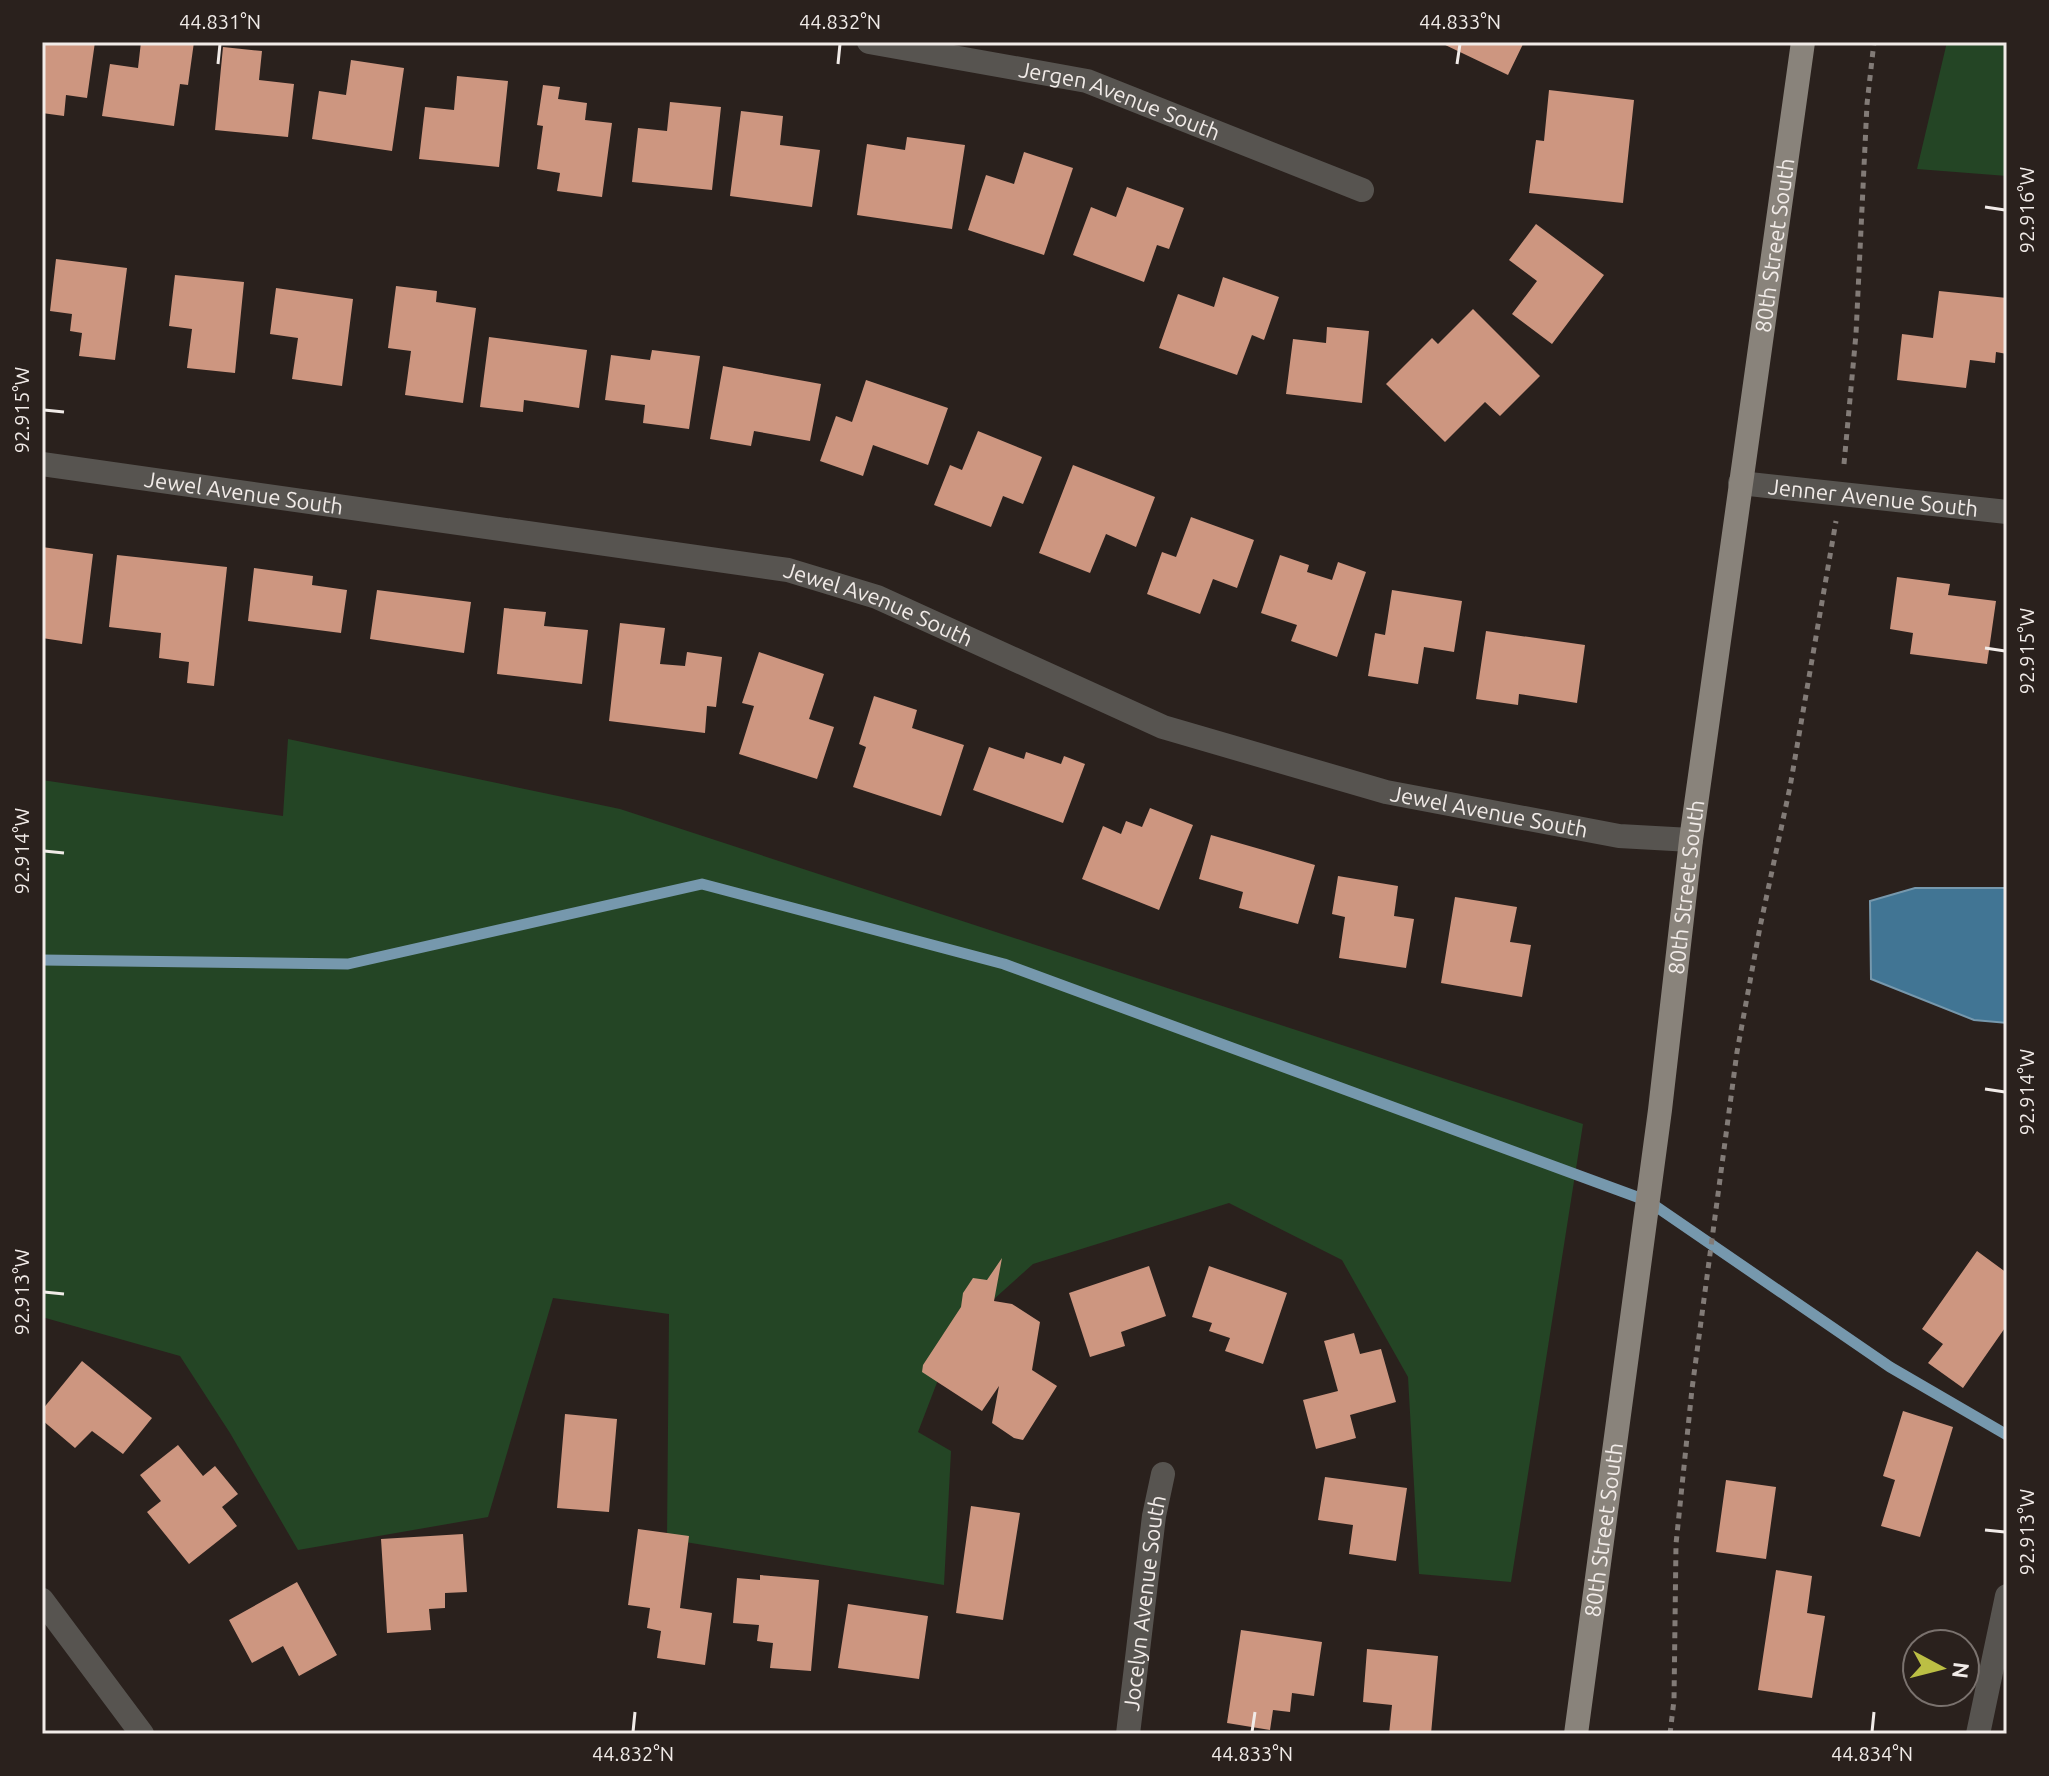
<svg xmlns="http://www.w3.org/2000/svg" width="2049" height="1776" viewBox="0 0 2049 1776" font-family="Ubuntu,sans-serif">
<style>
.green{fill:#244525}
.water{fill:#417594;stroke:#7698ad;stroke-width:2}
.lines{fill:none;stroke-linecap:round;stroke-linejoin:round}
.stream{stroke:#7698ad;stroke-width:11}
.building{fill:#cd9680}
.path{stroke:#827b77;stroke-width:5;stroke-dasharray:6 6;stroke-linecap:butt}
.minor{stroke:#575450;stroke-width:24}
.major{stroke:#89837b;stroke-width:24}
.ticks{fill:none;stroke:#f1ebe8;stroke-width:3}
.labels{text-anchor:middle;stroke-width:8;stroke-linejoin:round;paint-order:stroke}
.street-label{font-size:22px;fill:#f1ebe8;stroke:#2a211d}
.neatline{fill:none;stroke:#f1ebe8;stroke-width:3}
.ticks-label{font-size:20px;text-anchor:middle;fill:#f1ebe8}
</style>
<rect width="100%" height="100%" fill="#2a211d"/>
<path class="green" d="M1947 42H2007V176L1917 169Z
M288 739 620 809 1583 1124 1511 1582 1419 1574 1408 1377 1342 1260 1229 1203 1033 1264 956 1333 918 1432 951 1451 944 1585 667 1539 669 1314 553 1298 488 1517 298 1550 230 1433 180 1356 42 1317V780L283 816Z"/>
<path class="water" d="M1915 888H2007V1023L1974 1020 1871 979 1870 901Z"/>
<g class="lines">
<path class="stream" d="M42 960 348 964 702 884 1004 964 1648 1201 1890 1367 2007 1435"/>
</g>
<path class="building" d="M42 42H95L87 98 66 95 64 116 42 113Z
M141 42H194L188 85 180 84 174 126 102 116 110 64 138 68Z
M1439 42H1524L1508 75Z
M223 47 262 51 259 80 294 84 288 137 215 130Z
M351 60 404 68 392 151 312 139 319 91 346 95Z
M457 76 508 81 499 167 419 159 425 107 454 110Z
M543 85 560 87 558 99 587 103 585 120 612 123 602 197 557 191 560 173 537 169 543 126 537 125Z
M1549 90 1634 100 1623 203 1529 193 1536 140 1544 141Z
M670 102 721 107 712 190 632 182 638 128 667 131Z
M741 111 783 116 780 145 820 150 812 207 730 196Z
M907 137 965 145 952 229 857 215 867 144 905 150Z
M1024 152 1073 168 1044 255 968 230 986 175 1014 184Z
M1127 187 1184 208 1169 249 1157 245 1144 282 1073 255 1091 207 1116 217Z
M1536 224 1604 275 1552 344 1512 314 1537 281 1509 260Z
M56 259 127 268 115 360 79 356 82 333 70 331 72 314 50 311Z
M175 275 244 282 235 373 187 368 192 329 169 326Z
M1223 277 1279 297 1264 340 1252 335 1237 375 1159 348 1178 294 1214 307Z
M396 286 437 291 436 302 476 308 463 403 405 395 411 351 388 348Z
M276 288 353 299 342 386 292 379 298 338 270 334Z
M1939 291 2007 298V354L1996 352 1995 363 1970 360 1966 388 1897 380 1902 334 1933 338Z
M1473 309 1540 376 1500 416 1485 402 1445 442 1386 384 1432 338 1438 344Z
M1327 327 1369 331 1362 403 1286 394 1293 339 1326 343Z
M489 337 587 350 579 408 524 400 523 412 480 407Z
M652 350 700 356 689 429 643 423 645 405 605 400 611 355 650 360Z
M723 366 821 384 810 441 754 431 751 446 710 439Z
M866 380 948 408 928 465 873 445 863 476 820 461 836 416 852 422Z
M978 431 1042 457 1023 504 1003 496 991 527 934 505 950 465 962 470Z
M1073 465 1155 497 1136 547 1106 534 1090 573 1039 553Z
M1191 517 1254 540 1237 588 1213 579 1200 614 1147 594 1162 552 1176 557Z
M42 547 93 554 82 644 42 638Z
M117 555 227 567 214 686 187 683 189 662 159 658 161 633 109 627Z
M1280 555 1309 565 1307 572 1332 580 1338 562 1366 572 1337 657 1291 641 1297 625 1261 613Z
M254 568 313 576 312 585 347 590 341 633 248 621Z
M1897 577 1950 584 1948 595 1996 601 1987 664 1910 654 1913 633 1890 629Z
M377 590 471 602 464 653 370 639Z
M1392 590 1462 601 1454 652 1424 647 1418 684 1368 676 1375 633 1385 635Z
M504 608 546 612 544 626 588 630 582 684 497 674Z
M620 623 665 628 660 664 685 666 687 652 722 657 716 707 707 706 705 733 609 721Z
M1486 631 1585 645 1577 703 1519 694 1518 705 1476 699Z
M759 652 824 674 809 719 834 727 817 779 739 754 754 706 742 703Z
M874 696 917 710 912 728 964 745 941 816 853 787 866 747 859 744Z
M989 747 1024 759 1026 752 1061 764 1064 756 1085 764 1063 823 973 790Z
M1150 808 1193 825 1159 910 1082 879 1103 826 1121 834 1126 821 1142 827Z
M1211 835 1315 865 1298 924 1239 908 1243 892 1199 879Z
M1338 876 1398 886 1394 916 1414 919 1406 968 1339 958 1345 917 1332 914Z
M1455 897 1517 907 1510 942 1531 945 1522 997 1441 983Z
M1977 1251 2007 1273V1325L1963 1388 1928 1363 1943 1344 1922 1329Z
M1002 1258 994 1301 1012 1304 1040 1322 1032 1370 1057 1386 1023 1440 1014 1438 992 1423 999 1386 982 1411 922 1372 923 1365 961 1307 963 1293 973 1278 987 1280Z
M1149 1266 1166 1316 1121 1332 1125 1346 1090 1357 1069 1293Z
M1209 1266 1287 1293 1263 1364 1225 1351 1230 1338 1209 1331 1212 1323 1192 1317Z
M1354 1333 1360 1354 1381 1349 1396 1402 1350 1415 1356 1438 1316 1449 1303 1400 1338 1391 1324 1341Z
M82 1361 152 1418 123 1454 92 1431 75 1448 42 1420V1410Z
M1903 1411 1953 1427 1920 1537 1881 1526 1895 1480 1883 1476Z
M565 1414 617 1419 609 1512 557 1508Z
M178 1445 203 1476 215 1466 238 1494 222 1507 237 1526 189 1564 147 1512 161 1501 140 1475Z
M1325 1477 1407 1488 1396 1561 1349 1554 1353 1525 1318 1520Z
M1726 1480 1776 1487 1766 1559 1716 1552Z
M971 1506 1020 1513 1003 1620 956 1613Z
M638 1529 689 1536 680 1608 712 1613 705 1665 657 1658 661 1631 647 1628 650 1608 628 1605Z
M463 1534 467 1592 445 1593V1608L429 1609 431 1630 387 1633 381 1539Z
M1776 1570 1812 1576 1807 1613 1825 1616 1812 1698 1758 1690Z
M760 1575 819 1580 811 1671 770 1668 773 1643 757 1641 759 1625 733 1623 737 1578 760 1580Z
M297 1582 337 1655 299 1676 283 1646 252 1663 229 1620Z
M848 1604 928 1616 919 1679 838 1668Z
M1241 1630 1322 1642 1314 1696 1292 1693 1290 1712 1273 1710 1270 1730 1227 1723Z
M1367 1649 1438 1656 1431 1734H1389L1392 1705 1363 1702Z"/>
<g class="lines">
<path class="path" d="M1844 464 1856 334 1867 104 1874 42
M1670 1734 1674 1700 1676 1544 1692 1389 1737 1052 1760 927 1790 787 1836 521"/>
<g class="minor">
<path id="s1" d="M869 42 1087 81 1362 190"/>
<path id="s2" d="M42 464 788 570 877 597 1163 727 1386 792 1619 836 1691 840"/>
<path id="s3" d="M1740 483 2007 512"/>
<path d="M42 1600 142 1734"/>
<path id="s4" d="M1128 1734 1154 1516 1163 1474"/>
<path d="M1978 1734 2007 1596"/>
</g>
<path class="major" id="s5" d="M1576 1734 1660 1110 1691 840 1803 42"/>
</g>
<path class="ticks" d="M218 64 220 44M838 64 840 44M1457 64 1460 44M1985 207 2005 210M44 410 64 412M1985 648 2005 651M44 851 64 853M1985 1089 2005 1092M44 1292 64 1294M1985 1530 2005 1532M633 1732 635 1712M1252 1732 1255 1712M1872 1732 1874 1712"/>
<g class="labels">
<g class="street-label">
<text dy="8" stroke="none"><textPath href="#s1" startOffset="258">Jergen Avenue South</textPath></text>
<text dy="8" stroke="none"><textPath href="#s5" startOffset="1502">80th Street South</textPath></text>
<text dy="8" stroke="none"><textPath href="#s2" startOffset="204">Jewel Avenue South</textPath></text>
<text dy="8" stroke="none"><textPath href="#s3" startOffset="134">Jenner Avenue South</textPath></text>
<text dy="8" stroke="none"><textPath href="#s2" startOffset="850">Jewel Avenue South</textPath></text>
<text dy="8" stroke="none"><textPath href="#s2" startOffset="1498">Jewel Avenue South</textPath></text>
<text dy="8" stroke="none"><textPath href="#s5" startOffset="854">80th Street South</textPath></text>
<text dy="8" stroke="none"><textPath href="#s5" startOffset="206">80th Street South</textPath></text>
<text dy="8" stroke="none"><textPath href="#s4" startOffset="132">Jocelyn Avenue South</textPath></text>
</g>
</g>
<rect width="2049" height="1776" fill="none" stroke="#2a211d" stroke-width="88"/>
<g transform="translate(1941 1668) rotate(97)"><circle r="38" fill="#2a211d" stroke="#7a726e" stroke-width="2"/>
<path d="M0-6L14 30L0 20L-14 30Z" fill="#bcbf44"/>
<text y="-12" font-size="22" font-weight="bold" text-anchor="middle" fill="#f1ebe8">N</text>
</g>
<rect x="44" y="44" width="1961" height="1688" class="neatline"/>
<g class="ticks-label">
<text x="220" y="29">44.831°N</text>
<text x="840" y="29">44.832°N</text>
<text x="1460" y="29">44.833°N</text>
<text transform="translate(2027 210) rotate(-90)" y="7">92.916°W</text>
<text transform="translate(22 410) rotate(-90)" y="7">92.915°W</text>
<text transform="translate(2027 651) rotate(-90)" y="7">92.915°W</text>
<text transform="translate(22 851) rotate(-90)" y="7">92.914°W</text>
<text transform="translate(2027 1092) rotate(-90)" y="7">92.914°W</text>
<text transform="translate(22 1292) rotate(-90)" y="7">92.913°W</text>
<text transform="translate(2027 1532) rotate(-90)" y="7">92.913°W</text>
<text x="633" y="1761">44.832°N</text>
<text x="1252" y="1761">44.833°N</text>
<text x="1872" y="1761">44.834°N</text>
</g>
</svg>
